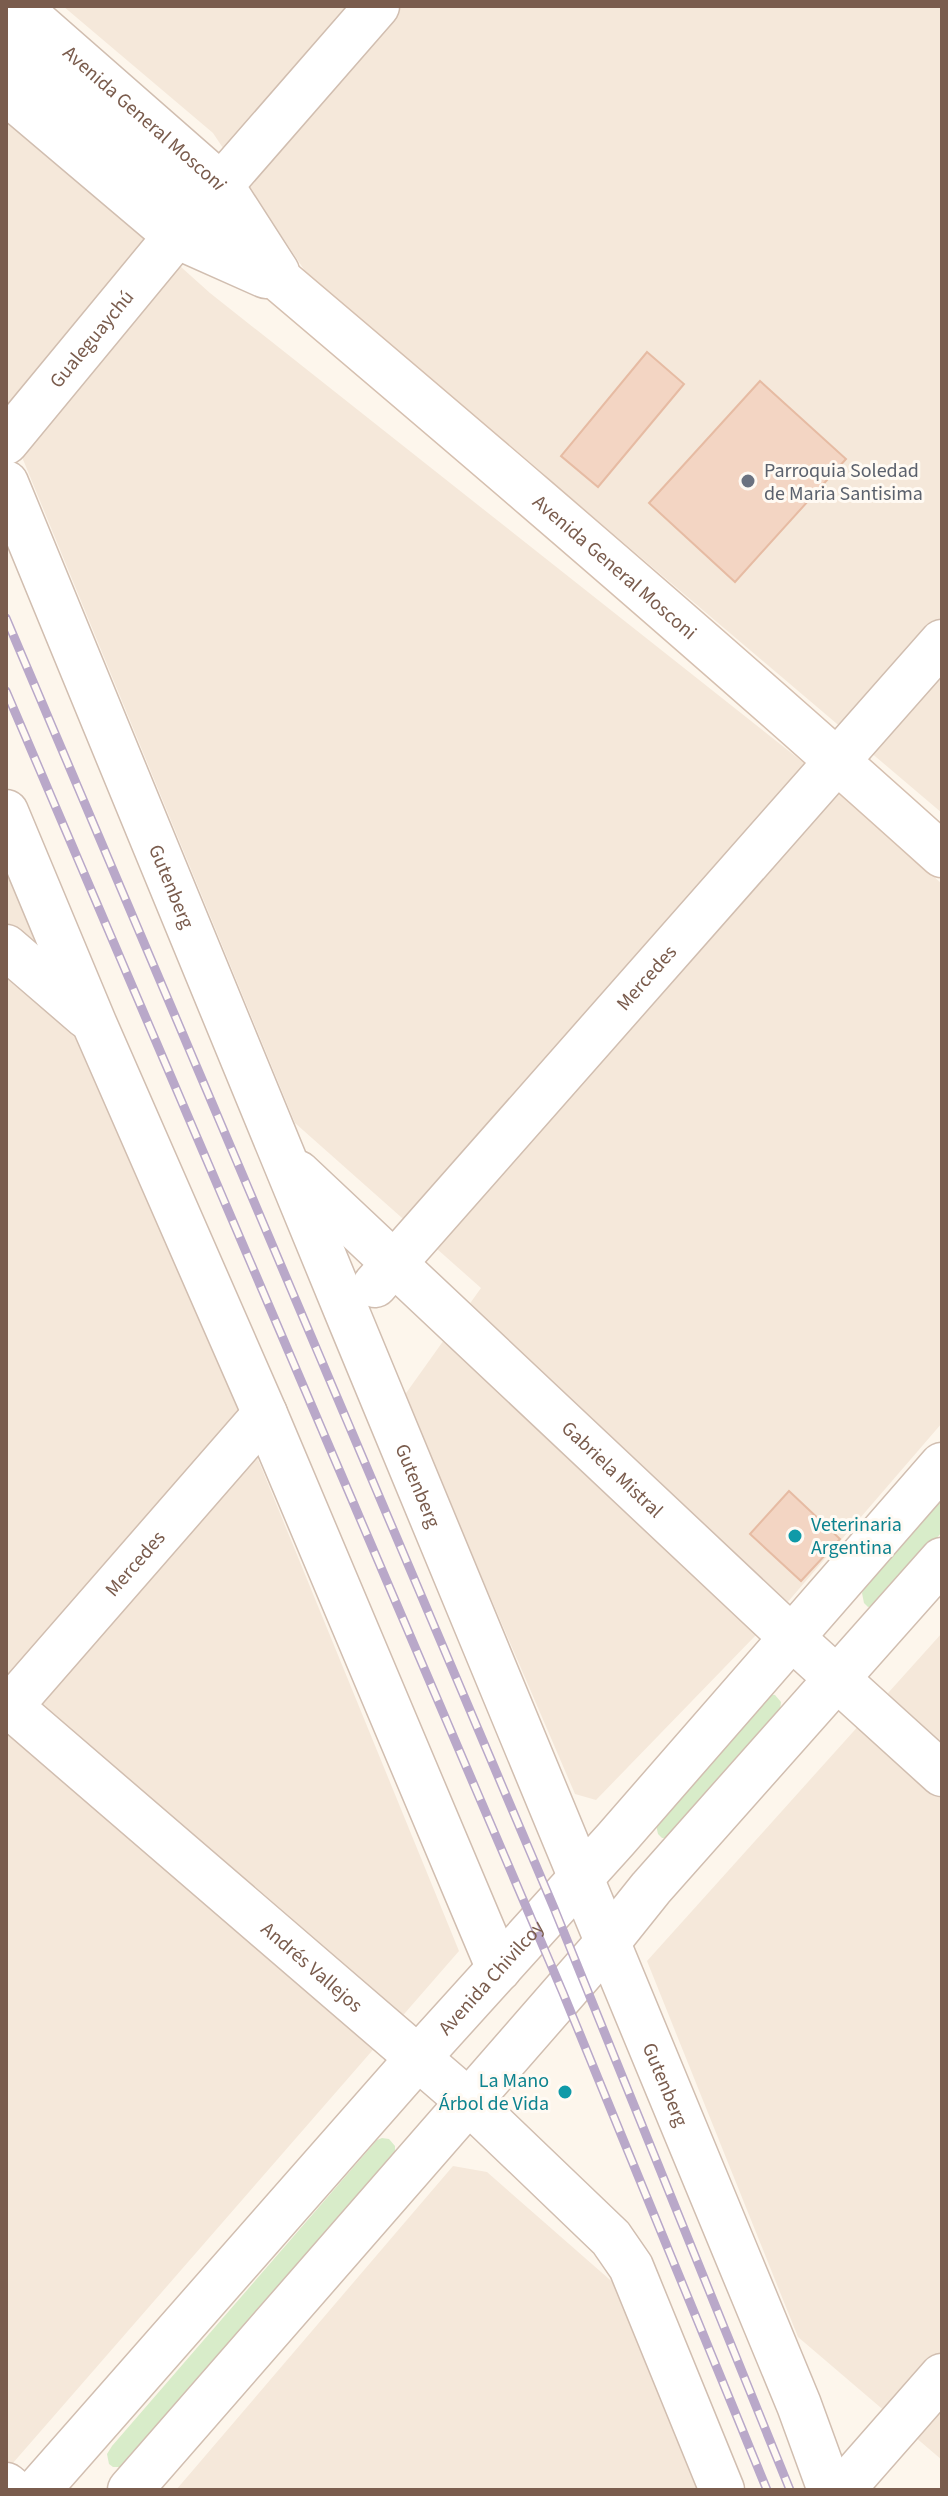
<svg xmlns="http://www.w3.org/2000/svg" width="948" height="2496" viewBox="0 0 948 2496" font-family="'Source Sans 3',sans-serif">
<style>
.residential{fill:#f5e8da}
.green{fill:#d8ecc9}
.building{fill:#f3d5c3;stroke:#e6bba3;stroke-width:2}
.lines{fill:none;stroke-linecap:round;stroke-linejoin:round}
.minor-casing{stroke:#d1beb0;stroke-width:47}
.tertiary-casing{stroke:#d1beb0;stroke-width:47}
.secondary-casing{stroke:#d6c0b0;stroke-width:47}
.minor{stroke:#fff;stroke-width:44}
.tertiary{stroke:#fff;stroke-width:44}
.secondary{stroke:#fff;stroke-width:44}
.rail-casing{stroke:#b9a8c9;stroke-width:9}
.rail{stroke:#fffaf3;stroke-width:6;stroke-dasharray:18;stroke-linecap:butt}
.worship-dot{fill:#6b7280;stroke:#fffaf3;stroke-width:3}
.culture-dot{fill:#0f9aa8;stroke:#fffaf3;stroke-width:3}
.labels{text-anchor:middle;stroke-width:6;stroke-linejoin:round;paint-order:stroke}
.street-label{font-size:20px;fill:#7a5c4d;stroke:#fffaf3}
.worship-label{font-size:20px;fill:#5b616d;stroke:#fffaf3;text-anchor:start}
.culture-label{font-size:20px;fill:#0d838f;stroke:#fffaf3;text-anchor:start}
</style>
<rect width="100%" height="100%" fill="#fdf6ec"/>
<path class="residential" d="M63 6H942V813L307 274 213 133Z
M6 110 210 293 847 797 942 884V1423L786 1604 596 1800 575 1794 404 1396 481 1288 295 1123 6 418Z
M6 843 459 1951 6 2471Z
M942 1633V2460L798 2337 647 1961Z
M453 2166 487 2172 617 2286 698 2490H176Z"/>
<path class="green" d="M942 1498V1532L880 1604 868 1607 864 1603 862 1593 867 1585Z
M768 1694 775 1695 781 1702 780 1710 666 1838H662L658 1834 656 1825Z
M382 2138 389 2139 395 2146V2153L122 2467H113L109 2464 107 2454 112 2446 377 2140Z"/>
<path class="building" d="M647 352 684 384 598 487 561 456Z
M760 381 846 459 735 582 649 503Z
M789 1491 840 1539 801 1581 750 1534Z"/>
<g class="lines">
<defs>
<g id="minor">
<path id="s1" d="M17 6 221 185 277 272"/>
<path d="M6 92 176 236 266 276"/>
<path d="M221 185 377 6"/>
<path id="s2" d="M6 442 176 236"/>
<path id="s3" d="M6 483C270 1124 532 1765 799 2405L830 2490"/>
<path d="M6 812 94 1023 265 1414 499 1969"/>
<path d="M6 947 86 1016"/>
<path id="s4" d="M298 1173 791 1637 942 1774"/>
<path id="s5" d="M375 1285 942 642"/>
<path id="s6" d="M6 1703 468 2101 611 2238 631 2267 722 2490"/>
<path id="s7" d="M6 1711 265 1414"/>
<path d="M6 2485 12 2490"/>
<path d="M842 2490 942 2376"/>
</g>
<g id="tertiary">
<path id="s8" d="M38 2490 417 2059 616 1839 942 1465"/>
<path d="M130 2490 607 1943 651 1888 942 1560"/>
</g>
<g id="secondary">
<path id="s9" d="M6 48C320 314 636 579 942 855"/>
</g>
</defs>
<use href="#minor" class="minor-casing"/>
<use href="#tertiary" class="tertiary-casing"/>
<use href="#secondary" class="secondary-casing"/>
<use href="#minor" class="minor"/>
<use href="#tertiary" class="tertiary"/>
<use href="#secondary" class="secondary"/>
<defs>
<path id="rail" d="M6 618 554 1908 790 2490
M6 691 563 1993 767 2490"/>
</defs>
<use href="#rail" class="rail-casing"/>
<use href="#rail" class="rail"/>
</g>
<circle class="worship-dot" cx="748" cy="481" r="8"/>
<g class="culture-dot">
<circle cx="795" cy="1536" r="8"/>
<circle cx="565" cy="2092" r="8"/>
</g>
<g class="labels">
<g class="street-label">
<text dy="7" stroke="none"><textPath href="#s1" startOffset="170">Avenida General Mosconi</textPath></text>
<text dy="7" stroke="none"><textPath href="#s2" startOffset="134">Gualeguaychú</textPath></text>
<text dy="7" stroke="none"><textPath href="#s9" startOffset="800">Avenida General Mosconi</textPath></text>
<text dy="7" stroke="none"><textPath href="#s3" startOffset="436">Gutenberg</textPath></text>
<text dy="7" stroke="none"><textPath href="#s5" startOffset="410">Mercedes</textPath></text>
<text dy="7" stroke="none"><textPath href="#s4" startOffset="432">Gabriela Mistral</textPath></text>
<text dy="7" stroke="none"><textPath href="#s3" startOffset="1084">Gutenberg</textPath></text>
<text dy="7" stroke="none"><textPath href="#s7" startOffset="196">Mercedes</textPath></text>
<text dy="7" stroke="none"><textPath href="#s6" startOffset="404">Andrés Vallejos</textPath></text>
<text dy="7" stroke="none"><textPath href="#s8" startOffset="684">Avenida Chivilcoy</textPath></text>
<text dy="7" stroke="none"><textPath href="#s3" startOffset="1732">Gutenberg</textPath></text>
</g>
<g class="worship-label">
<text x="764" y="477">Parroquia Soledad<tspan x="764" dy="23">de Maria Santisima</tspan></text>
</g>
<g class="culture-label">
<text x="811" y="1531">Veterinaria<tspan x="811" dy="23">Argentina</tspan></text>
<text x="549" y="2087" text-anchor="end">La Mano<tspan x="549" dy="23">Árbol de Vida</tspan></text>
</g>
</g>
<rect width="948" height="2496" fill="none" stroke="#7a5c4d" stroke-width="16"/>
</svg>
